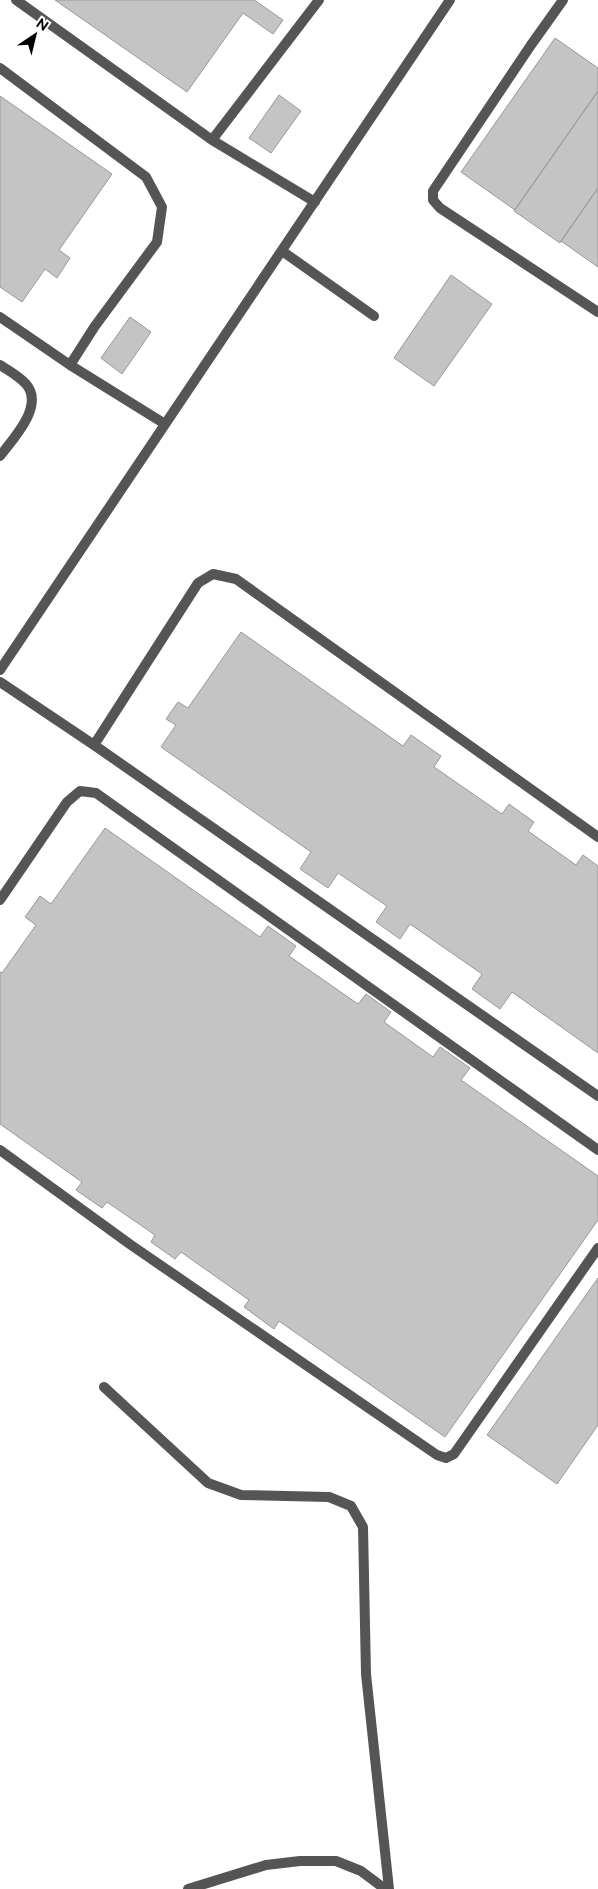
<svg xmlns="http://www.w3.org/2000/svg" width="598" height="1889" viewBox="0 0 598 1889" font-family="Raleway,sans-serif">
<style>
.building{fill:#c4c4c4;stroke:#999}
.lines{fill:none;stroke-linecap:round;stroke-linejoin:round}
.service{stroke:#555;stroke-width:10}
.minor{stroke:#555;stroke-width:10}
</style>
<rect width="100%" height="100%" fill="#fff"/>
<path class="building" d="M55 0H254L283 20 273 34 243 13 187 92Z
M555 38 598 68V91L515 210 461 172Z
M598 91V188L560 243 514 211Z
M279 95 301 111 271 153 249 138Z
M0 96 112 174 59 250 70 258 57 278 45 269 22 302 0 287Z
M598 188V267L561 241Z
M451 275 492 304 434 386 394 358Z
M130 317 151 332 122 374 101 358Z
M241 632 403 746 411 735 441 756 434 767 502 814 509 804 534 822 528 831 576 865 583 855 598 866V1053L512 992 500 1009 472 989 482 974 410 924 400 939 376 922 387 906 338 873 328 888 300 869 311 852 161 747 176 725 166 719 178 702 188 708Z
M105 828 260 937 268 926 296 946 289 956 358 1004 366 994 391 1012 384 1022 433 1057 440 1047 470 1068 461 1080 598 1176V1220L445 1437 279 1321 274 1329 244 1307 249 1300 181 1252 175 1259 151 1242 155 1235 107 1202 102 1208 76 1190 82 1182 0 1124V972L2 973 36 925 25 917 40 896 51 904Z
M598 1278V1425L557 1484 487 1435Z"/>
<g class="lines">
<path class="service" d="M16 0 212 140 315 202
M563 0 531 45 433 191V200L440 208 598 312
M0 68 146 177 162 207 157 242 95 326 70 365
M212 140 319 0
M282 251 374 316
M0 317 70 365 165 424
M0 365C8 370 19 376 26 384 45 406 13 439 0 456
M0 670 450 0
M0 682 94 745 598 1096
M94 745 198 583 213 574 236 579 598 837
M0 900 67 802 80 791 96 793 598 1150
M0 1150 131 1245 437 1455 446 1458 454 1454 598 1248
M104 1387 208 1483 241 1495 329 1497 351 1506 363 1527 366 1674 389 1889"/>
<path class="minor" d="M188 1889 266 1865 300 1861H336L361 1871 385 1889"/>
</g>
<g transform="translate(35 35) rotate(35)" stroke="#ffffff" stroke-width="4" paint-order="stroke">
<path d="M0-4L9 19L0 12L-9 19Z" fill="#000000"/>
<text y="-8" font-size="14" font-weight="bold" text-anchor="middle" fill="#000000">N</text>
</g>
</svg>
